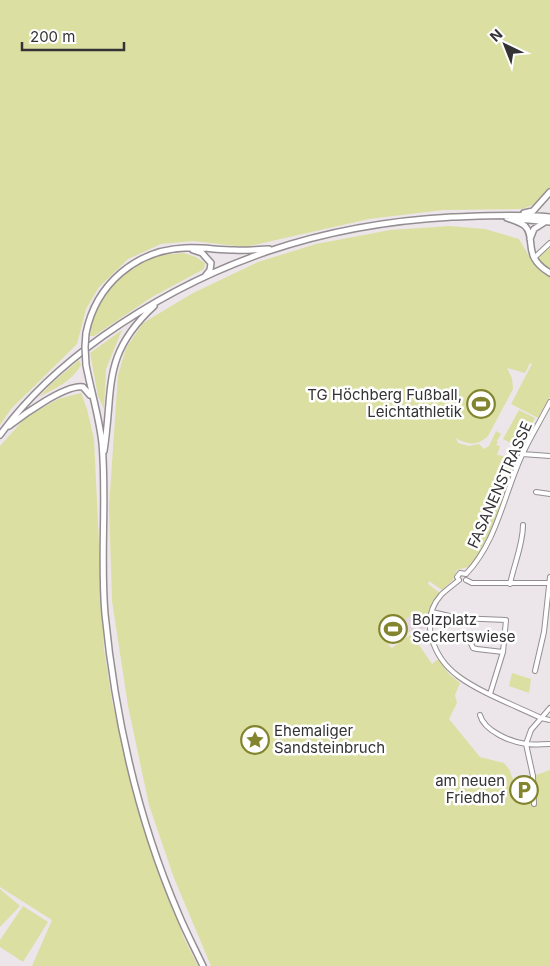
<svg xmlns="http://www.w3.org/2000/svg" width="550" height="966" viewBox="0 0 550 966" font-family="Inter,sans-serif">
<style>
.built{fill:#e3d6e0}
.green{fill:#dcdfa2}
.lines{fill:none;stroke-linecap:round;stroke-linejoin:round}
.minor-casing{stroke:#948e92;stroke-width:6}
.major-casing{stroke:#948e92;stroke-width:8}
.minor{stroke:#fff;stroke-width:4}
.major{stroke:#fff;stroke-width:5}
.major-bridge-casing{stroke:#948e92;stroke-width:8;stroke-linecap:butt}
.major-bridge{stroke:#fff;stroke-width:5}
.labels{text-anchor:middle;stroke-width:5;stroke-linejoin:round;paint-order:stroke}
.poi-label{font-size:15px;fill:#343234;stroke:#fff;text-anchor:end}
.street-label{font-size:15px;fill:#343234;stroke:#fff}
</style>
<rect width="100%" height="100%" fill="#ece6ea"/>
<path class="built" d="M412 616 427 619V628L409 632 404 619Z"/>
<path class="green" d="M0 0H550V187L533 205 522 209 443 210 369 219 245 247 193 241 161 244 128 259 99 287 86 309 77 344 11 409 0 425Z
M450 226 485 229 519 239C528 254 535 270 550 277V396L538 418 511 404 532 364 530 363 525 373 507 368 512 378 513 389 488 436C478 446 467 445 456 438L458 443 469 446 479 444 484 449 489 446 496 431 501 434 497 441 493 439 498 442 496 445 500 446 497 455 510 457 514 462 504 499 490 532 476 558 468 567 457 570 453 580 442 590 429 581 428 584 440 593 430 609 427 619 412 616 405 619 409 632 388 645 392 648C402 641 412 630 426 633L430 647 423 635 415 639 432 664 438 659 449 674 460 683 455 695 457 703 449 719 480 757 504 763 509 769 513 779 517 804 534 803 533 776 550 770V966H211L174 878 149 805 128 706 112 601 109 506 118 375 126 348 143 323 193 293 258 262 316 244 390 230Z
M550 243V271L538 261 541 251Z
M184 253 196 257 205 263 204 269 152 297 94 336H90C92 298 120 270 154 257 163 254 175 254 184 253Z
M122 330 106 369 104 409 98 396 90 353Z
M79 360 81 365C71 382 56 388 39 397L51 384Z
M81 393 87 409 94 439 104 649 112 701 143 828 184 938 198 966H32L52 920 0 887V446L25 418 58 399Z
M519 410 535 418 520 448 503 439Z
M512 673 531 679 529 693 509 686Z
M0 889 20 906 0 927Z
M23 906 48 922 23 962 0 947V940Z"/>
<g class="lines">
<defs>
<path id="minor" d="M534 258 550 243
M522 454 550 456
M536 492 550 494
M466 574C494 545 502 504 517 467 525 445 539 424 550 402
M459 580C453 585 446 590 441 595 418 621 434 658 458 676 479 692 516 706 541 718L550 720
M459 580 457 577 460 573 466 574
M466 580 472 583H550
M510 584C514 564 523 545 523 525
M432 612 458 618 506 620 503 652 490 694
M470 641 473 648 477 649 503 652
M535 671 544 632 550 577
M480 715C484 731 511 742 526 744 534 745 542 744 550 744
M534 804 533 776 526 744 531 730 550 708"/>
<path id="major" d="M524 213 533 211 550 192
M507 218C513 220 520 222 525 226 537 238 521 256 550 273
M518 219 550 222
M530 239 534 229 545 222
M193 250 202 253 211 263 210 270 206 275
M86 333C96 284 136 250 185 248 202 247 218 250 235 250 246 251 258 249 269 249
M86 365C91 391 99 416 102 443 107 500 100 557 105 614 115 716 138 820 179 915 186 932 195 949 203 966
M9 426C23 415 66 384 83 387L90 395
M0 435C28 396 64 364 103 336 209 261 323 224 452 217 484 216 518 214 550 217
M104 451C114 387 101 355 154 306"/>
</defs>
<use href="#minor" class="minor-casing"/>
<use href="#major" class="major-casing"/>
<use href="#minor" class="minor"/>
<use href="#major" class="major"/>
<defs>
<path id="major-bridge" d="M86 365 85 347 86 333"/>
</defs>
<use href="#major-bridge" class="major-bridge-casing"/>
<use href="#major-bridge" class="major-bridge"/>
</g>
<defs>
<symbol id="stadium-ring" viewBox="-11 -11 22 22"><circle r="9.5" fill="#fff" stroke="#82842e" stroke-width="1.5"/><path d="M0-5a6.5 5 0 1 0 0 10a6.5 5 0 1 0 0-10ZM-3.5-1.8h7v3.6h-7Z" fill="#82842e"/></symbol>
<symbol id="sight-ring" viewBox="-11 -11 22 22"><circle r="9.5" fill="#fff" stroke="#82842e" stroke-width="1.5"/><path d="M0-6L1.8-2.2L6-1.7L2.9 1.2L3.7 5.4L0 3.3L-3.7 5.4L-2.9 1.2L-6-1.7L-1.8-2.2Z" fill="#82842e"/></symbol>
<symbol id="parking-ring" viewBox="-11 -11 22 22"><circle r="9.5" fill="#fff" stroke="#82842e" stroke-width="1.5"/><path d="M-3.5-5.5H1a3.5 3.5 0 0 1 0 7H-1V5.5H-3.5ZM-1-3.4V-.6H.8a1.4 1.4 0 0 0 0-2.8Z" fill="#82842e"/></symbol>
</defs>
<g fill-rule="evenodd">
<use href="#stadium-ring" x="465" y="388" width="32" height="32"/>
<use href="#stadium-ring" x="377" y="613" width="32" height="32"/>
<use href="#sight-ring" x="239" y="724" width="32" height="32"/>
<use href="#parking-ring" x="508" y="774" width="32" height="32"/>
</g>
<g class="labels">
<g class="poi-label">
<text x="462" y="400">TG Höchberg Fußball,<tspan x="462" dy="17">Leichtathletik</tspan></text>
<text x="412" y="625" text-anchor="start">Bolzplatz<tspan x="412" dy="17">Seckertswiese</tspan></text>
<text x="274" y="736" text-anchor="start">Ehemaliger<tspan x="274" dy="17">Sandsteinbruch</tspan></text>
<text x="505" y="786">am neuen<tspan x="505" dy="17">Friedhof</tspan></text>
</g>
<g class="street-label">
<text transform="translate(500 485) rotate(-66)" y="5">FASANENSTRASSE</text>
</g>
</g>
<g transform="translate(505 45) rotate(317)" stroke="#ffffff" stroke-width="4" paint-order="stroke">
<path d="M0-4L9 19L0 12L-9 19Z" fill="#343234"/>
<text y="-8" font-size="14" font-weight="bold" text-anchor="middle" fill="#343234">N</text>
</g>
<path d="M22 42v8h102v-8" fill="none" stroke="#343234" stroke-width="2.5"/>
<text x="30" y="42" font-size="15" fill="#343234" stroke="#ffffff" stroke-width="4" paint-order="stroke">200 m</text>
</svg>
